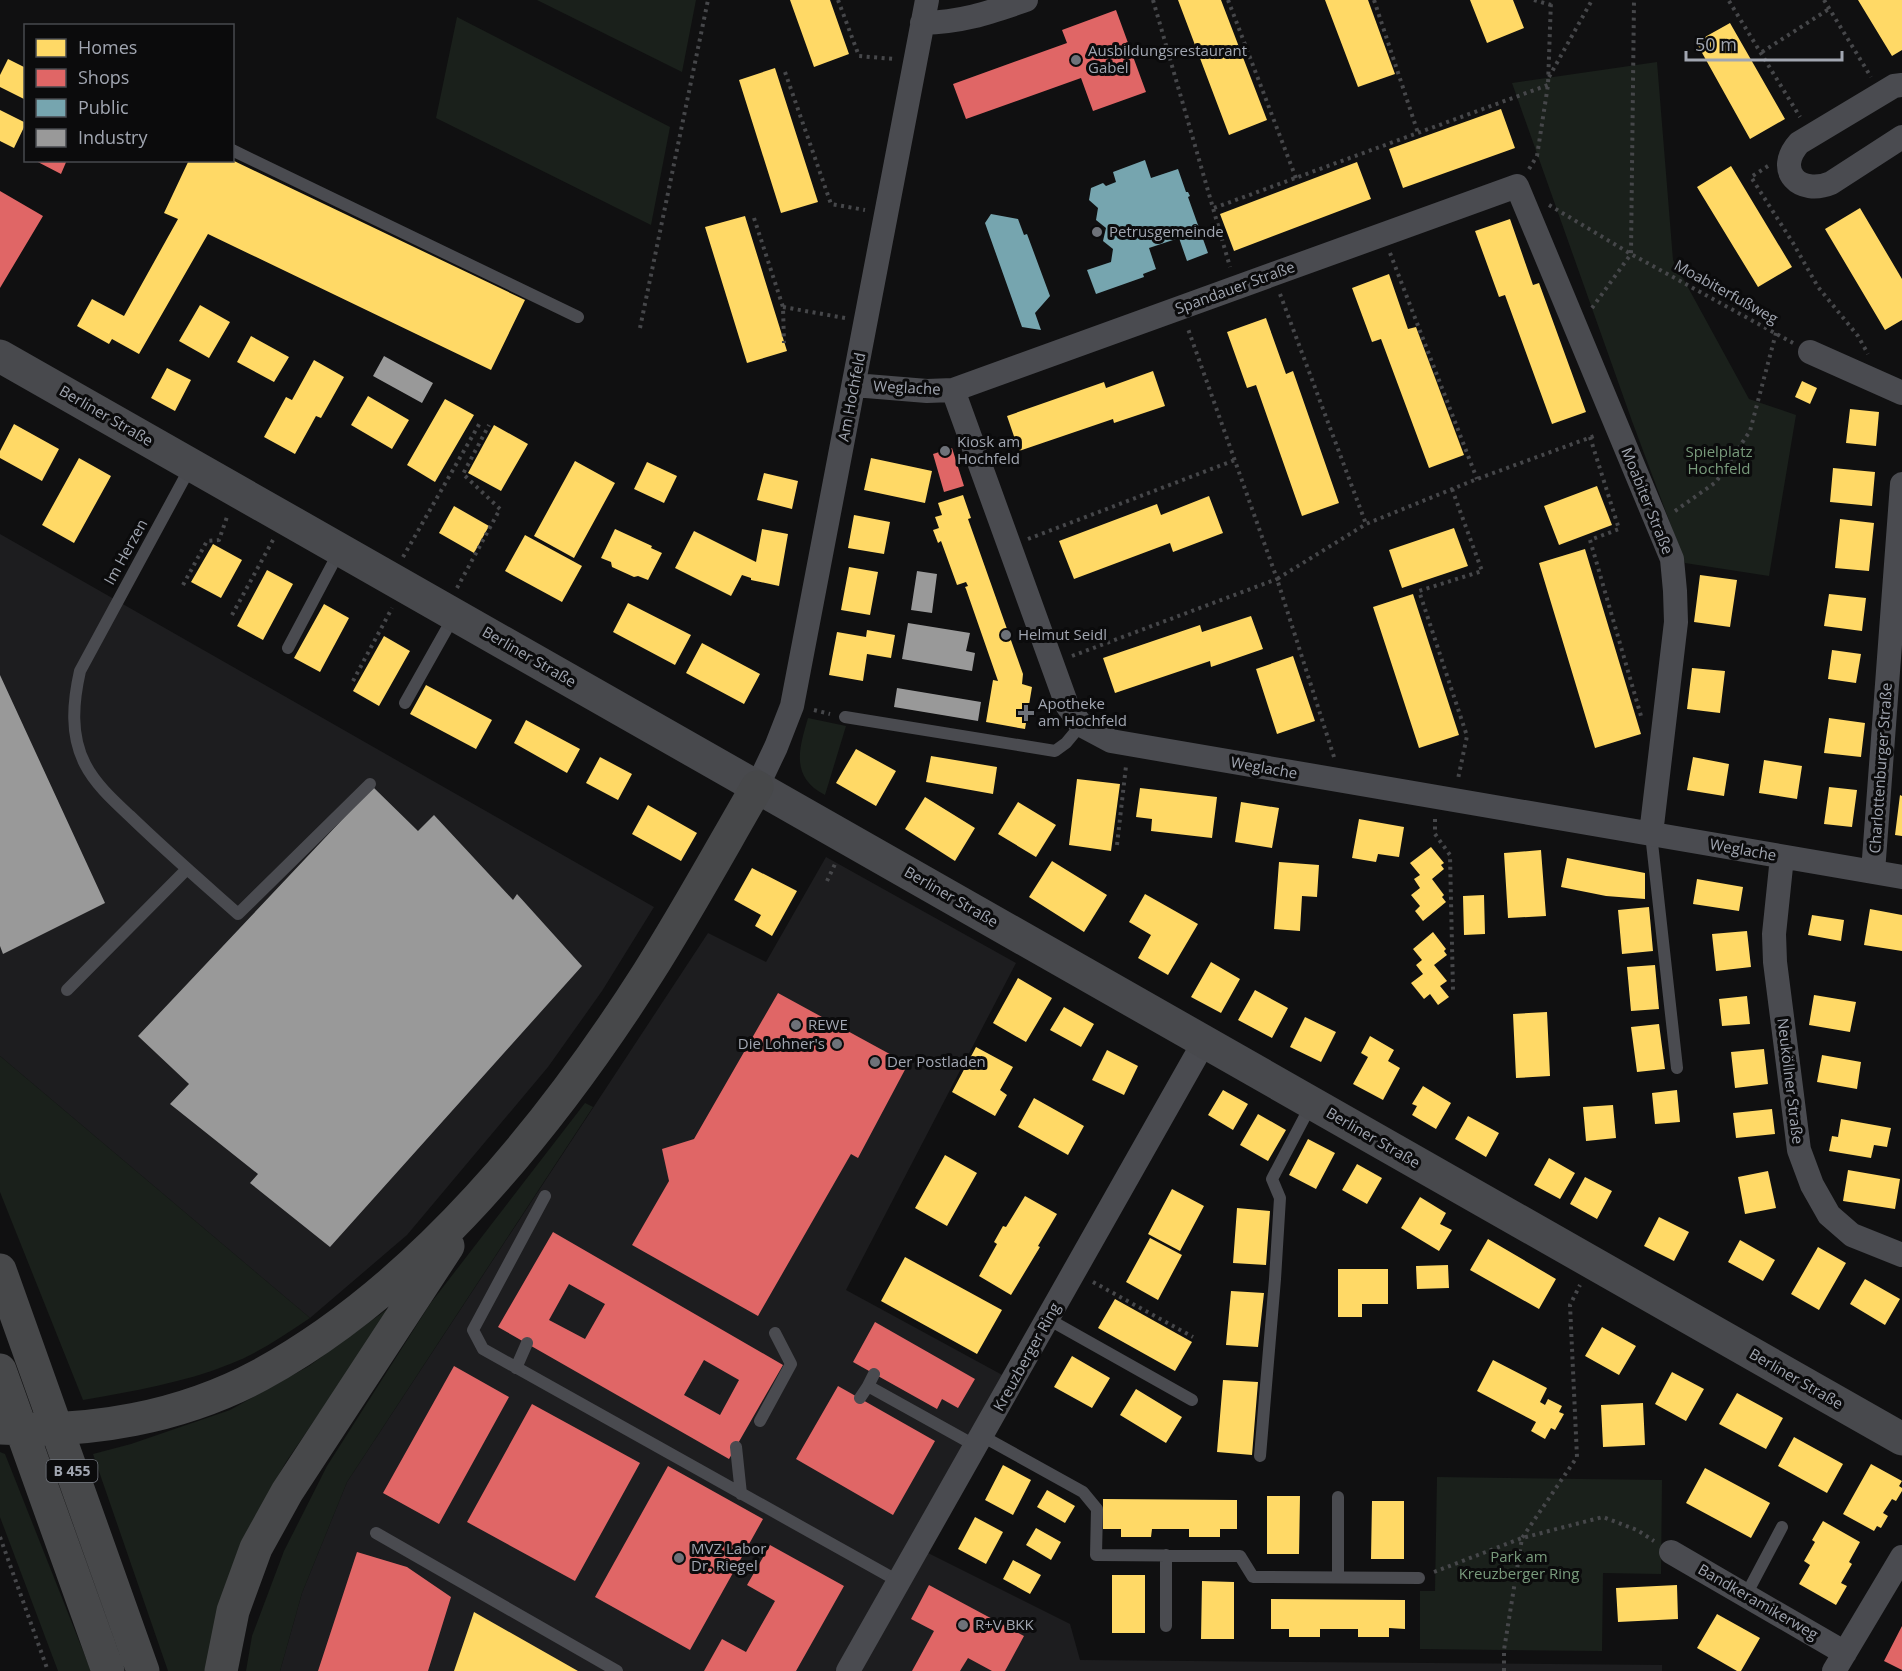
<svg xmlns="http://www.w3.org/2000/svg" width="1902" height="1671" viewBox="0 0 1902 1671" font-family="'Open Sans',sans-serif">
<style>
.built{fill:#1d1d1f}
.green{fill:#1a201b}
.homes{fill:#ffd966}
.shops{fill:#e06666;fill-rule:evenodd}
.public{fill:#76a5af}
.industry{fill:#999}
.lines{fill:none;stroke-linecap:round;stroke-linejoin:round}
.path{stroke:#46474a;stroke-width:4;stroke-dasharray:3 4.5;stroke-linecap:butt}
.lane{stroke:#4a4b50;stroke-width:12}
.street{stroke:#4a4b50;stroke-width:24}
.secondary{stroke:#48494d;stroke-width:33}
.highway{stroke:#47484a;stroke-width:33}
.poi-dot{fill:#6e7279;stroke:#0b0b0c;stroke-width:2}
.labels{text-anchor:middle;stroke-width:6;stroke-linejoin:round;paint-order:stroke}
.shield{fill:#0b0b0c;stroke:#747880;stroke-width:1.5}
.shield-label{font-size:14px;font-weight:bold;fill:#a1a6b1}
.poi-label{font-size:15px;fill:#a1a6b1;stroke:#0b0b0c;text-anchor:start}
.street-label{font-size:15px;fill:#a1a6b1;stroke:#0b0b0c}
.park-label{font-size:15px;fill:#799b7c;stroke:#0b0b0c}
</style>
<rect width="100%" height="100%" fill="#101011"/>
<path class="built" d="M0 534 654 907 602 991 548 1067 407 1235 310 1318 0 1056Z
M826 857 1016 963 846 1290 1006 1377 908 1543 1070 1624 1080 1660 1662 1665V1671H280L302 1593 347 1482 708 933 766 962Z"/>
<path class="green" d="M537 0H696L682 72Z
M457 17 670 127 651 225 436 118Z
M1657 62 1673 260 1749 399 1796 415 1769 576 1685 563 1632 421 1512 83Z
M808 718 846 726 825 795C790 777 799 749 808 718Z
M0 1056 310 1318C284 1335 259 1353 230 1364 183 1383 133 1391 83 1400L0 1192Z
M585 1103 593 1107 347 1482 302 1593 280 1671H246L252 1636 284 1551 327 1466 430 1304Z
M393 1305 286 1462 241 1542 223 1592 206 1671H168L93 1454 131 1444 230 1410 309 1366Z
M0 1452 5 1454 91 1671H58L0 1517Z
M1437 1477 1662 1480 1661 1574 1603 1573 1602 1651 1420 1649V1591H1435Z"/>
<path class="homes" d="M790 0H830L849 54 814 67Z
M1178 0H1221L1267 120 1229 135Z
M1325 0H1368L1395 74 1358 87Z
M1470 0H1513L1524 28 1487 43Z
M1858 0H1902V50L1892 56Z
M1730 23 1785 119 1750 139 1696 42Z
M8 59 26 68V100L0 87V75Z
M775 68 818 202 781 213 739 80Z
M1501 109 1515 148 1403 188 1389 149Z
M0 110 26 123 14 148 0 141Z
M189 160H232L525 300 491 370 208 234 139 354 112 339 109 344 77 326 92 299 124 316 178 219 164 213Z
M1357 162 1371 199 1234 251 1220 214Z
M1731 166 1792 267 1758 287 1697 187Z
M1860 208 1902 279V320L1885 330 1825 229Z
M745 216 787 351 747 363 705 227Z
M1510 219 1533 285 1539 283 1586 412 1552 424 1505 295 1499 297 1475 231Z
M1389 274 1408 329 1416 327 1464 455 1429 468 1381 339 1372 342 1352 288Z
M200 305 230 322 209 358 179 341Z
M1266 318 1286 374 1293 371 1339 503 1302 516 1256 385 1247 388 1227 332Z
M251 336 289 357 274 382 237 362Z
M314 360 344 377 321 418 316 416 295 454 264 437 286 397 292 400Z
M167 368 191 380 175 411 151 398Z
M1153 371 1165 406 1114 423 1113 419 1019 451 1007 416 1104 382 1106 388Z
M1802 381 1817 388 1810 404 1795 397Z
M368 396 409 420 392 449 351 425Z
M445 399 474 415 435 482 407 465Z
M1850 409 1879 412 1876 446 1846 443Z
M14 424 59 449 42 481 0 458V451Z
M494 425 528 444 501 491 468 473Z
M79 458 111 476 74 543 42 525Z
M871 458 932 471 925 503 864 490Z
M575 461 615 483 574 558 534 536Z
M647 462 677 476 664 503 634 489Z
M1833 468 1875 472 1872 506 1830 502Z
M764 473 798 481 792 509 757 500Z
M1597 486 1612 525 1559 545 1544 506Z
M963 495 971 518 968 519 1023 674 1022 684 1032 687 1025 729 986 722 993 680 998 681 966 589 965 587 968 586 966 582 957 585 941 541 938 543 933 530 939 528 935 517 942 515 938 503Z
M1209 496 1223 533 1173 552 1170 543 1074 579 1059 541 1157 504 1161 515Z
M454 506 489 526 474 553 439 533Z
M854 515 890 522 884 554 848 548Z
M1840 519 1874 523 1869 571 1835 568Z
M1454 528 1468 566 1402 588 1389 550Z
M615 529 652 546 651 548 662 553 648 580 638 576 634 577 612 567 611 562 601 558Z
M762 529 788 534 779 586 751 580V578L742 575 731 596 675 568 694 531 756 562Z
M525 535 582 566 562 602 505 571Z
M213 544 242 560 221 598 191 582Z
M1585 549 1641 734 1595 748 1539 563Z
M849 567 878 572 870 615 841 610Z
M267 570 293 584 263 640 237 626Z
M1700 575 1737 580 1730 627 1694 622Z
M1413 594 1459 735 1419 748 1373 607Z
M1829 594 1866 598 1862 631 1824 626Z
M628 603 691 635 675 665 613 632Z
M324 604 349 618 320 672 294 658Z
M1251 616 1263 649 1211 667 1210 661 1115 693 1103 658 1200 625 1202 632Z
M867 630 895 635 891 658 867 654 863 681 829 675 837 632 866 637Z
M384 636 410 651 379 706 353 691Z
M702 643 760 674 744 704 686 673Z
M1832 650 1861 654 1856 683 1828 679Z
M1293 656 1315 721 1277 734 1256 669Z
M1692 668 1725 671 1720 713 1687 709Z
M426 685 492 720 476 749 410 714Z
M1829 718 1865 723 1861 757 1824 753Z
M526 720 580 749 567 773 514 743Z
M856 749 896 771 876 806 836 783Z
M931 756 997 767 993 794 926 782Z
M600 757 632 774 618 800 586 783Z
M1693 757 1729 764 1724 796 1687 790Z
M1764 760 1802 766 1797 799 1759 793Z
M1077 779 1120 784 1111 851 1069 845Z
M1829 787 1857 790 1852 827 1824 824Z
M1140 788 1217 797 1212 838 1151 831 1152 819 1136 817Z
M1900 795 1902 796V836L1895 835Z
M925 797 975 828 955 861 905 829Z
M1018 802 1056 825 1036 857 998 834Z
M1241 802 1279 808 1272 848 1235 842Z
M648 805 697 833 681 861 632 834Z
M1359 819 1404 827 1399 857 1378 854 1376 862 1352 858Z
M1431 847 1444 863 1441 865 1444 869 1432 879 1444 895 1442 897 1446 902 1423 921 1415 911 1420 906 1411 895 1420 888 1414 879 1420 875 1410 863Z
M1541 850 1546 916 1508 918 1504 853Z
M1567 858 1645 873V899L1606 896 1561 887Z
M1052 861 1107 895 1084 932 1029 897Z
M1279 862 1319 865 1317 897 1302 896 1300 931 1274 929Z
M752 868 797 891 772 936 755 926 761 915 734 900Z
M1697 879 1743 887 1739 911 1693 904Z
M1145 894 1198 924 1168 975 1138 958 1151 935 1129 922Z
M1484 895 1485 934 1464 935 1463 896Z
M1649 907 1653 951 1622 954 1618 910Z
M1870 909 1902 915V951L1864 945Z
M1812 915 1844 920 1841 941 1808 935Z
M1747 931 1751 967 1716 971 1712 934Z
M1433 932 1446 949 1444 951 1447 955 1434 965 1447 981 1440 986 1449 997 1438 1005 1430 994 1424 999 1411 983 1423 974 1416 965 1422 960 1413 949Z
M1211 962 1240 979 1221 1013 1191 997Z
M1655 965 1659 1009 1631 1011 1627 967Z
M1018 978 1052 998 1026 1042 993 1023Z
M1255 990 1288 1008 1272 1038 1238 1020Z
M1814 995 1856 1002 1850 1032 1809 1025Z
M1747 996 1750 1024 1722 1026 1719 999Z
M1064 1007 1094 1024 1081 1047 1050 1030Z
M1547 1012 1550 1076 1516 1078 1513 1014Z
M1305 1017 1336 1032 1321 1062 1290 1047Z
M1659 1024 1665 1069 1637 1072 1631 1027Z
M1370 1036 1394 1050 1388 1061 1400 1068 1383 1100 1353 1084 1368 1057 1361 1053Z
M976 1047 1013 1067 1000 1090 1007 1095 995 1116 952 1092Z
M1764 1049 1768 1084 1735 1088 1731 1052Z
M1107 1050 1138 1066 1124 1095 1092 1080Z
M1822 1055 1861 1062 1857 1089 1817 1082Z
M1423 1086 1451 1103 1436 1129 1412 1115 1417 1106 1412 1104Z
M1223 1090 1248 1104 1233 1130 1208 1115Z
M1677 1090 1680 1122 1655 1124 1652 1093Z
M1034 1098 1084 1126 1068 1155 1018 1127Z
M1613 1105 1616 1138 1586 1141 1583 1107Z
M1772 1109 1775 1134 1736 1138 1733 1113Z
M1258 1114 1286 1130 1268 1161 1240 1145Z
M1468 1116 1499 1133 1486 1157 1455 1139Z
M1841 1119 1891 1128 1887 1147 1874 1145 1871 1158 1829 1151 1832 1136 1838 1137Z
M1308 1139 1335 1153 1316 1189 1289 1175Z
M945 1155 977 1173 947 1226 915 1208Z
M1549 1158 1575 1173 1560 1199 1534 1185Z
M1357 1164 1382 1178 1367 1204 1342 1190Z
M1848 1170 1900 1179 1895 1209 1843 1201Z
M1768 1171 1776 1208 1745 1214 1738 1177Z
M1585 1177 1612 1191 1597 1219 1570 1204Z
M1172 1189 1204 1206 1180 1251 1148 1234Z
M1025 1196 1057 1214 1038 1246 1040 1247 1011 1295 979 1276 997 1244 994 1242 1003 1226 1006 1227Z
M1420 1197 1446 1213 1440 1224 1452 1230 1439 1251 1401 1228Z
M1237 1208 1270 1211 1266 1265 1233 1263Z
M1659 1217 1689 1232 1674 1261 1644 1246Z
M1150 1238 1182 1255 1158 1300 1126 1282Z
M1488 1239 1556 1279 1539 1309 1470 1270Z
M1740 1240 1775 1260 1763 1281 1728 1262Z
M1818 1247 1846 1263 1819 1310 1791 1294Z
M905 1257 1002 1310 977 1354 881 1301Z
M1448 1265 1449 1288 1417 1289 1416 1266Z
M1338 1269H1388V1304H1362V1317H1338Z
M1865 1279 1900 1299 1885 1325 1850 1304Z
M1231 1291 1264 1293 1258 1347 1226 1345Z
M1115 1299 1192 1342 1175 1371 1098 1328Z
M1602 1327 1636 1346 1619 1375 1585 1356Z
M1072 1356 1110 1378 1092 1408 1054 1387Z
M1493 1360 1547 1388 1540 1402 1545 1405 1548 1399 1562 1406 1559 1412 1564 1414 1555 1430 1551 1428 1545 1439 1531 1431 1536 1422 1477 1391Z
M1672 1372 1704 1389 1686 1421 1655 1404Z
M1223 1380 1258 1382 1252 1455 1217 1452Z
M1136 1389 1182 1417 1166 1443 1120 1415Z
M1737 1393 1783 1418 1766 1449 1719 1424Z
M1643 1403 1645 1445 1603 1447 1601 1405Z
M1794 1437 1843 1464 1827 1493 1778 1466Z
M1871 1464 1902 1481 1899 1486 1902 1488V1491L1896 1501 1892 1499 1883 1513 1888 1516 1881 1528 1877 1526 1874 1531 1843 1514Z
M1003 1465 1031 1480 1013 1515 985 1500Z
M1705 1468 1770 1503 1751 1538 1686 1503Z
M1047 1490 1075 1506 1065 1523 1037 1507Z
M1267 1496H1300L1299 1554H1267Z
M1103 1499 1237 1500V1529H1220V1537H1189V1529H1152L1151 1537H1121V1529H1103Z
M1372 1501H1404V1559H1371Z
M975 1517 1003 1532 986 1564 958 1549Z
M1823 1521 1860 1542 1849 1562 1852 1564 1841 1583 1847 1586 1836 1605 1799 1584 1810 1565 1804 1561 1815 1542 1812 1540Z
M1036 1528 1061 1542 1051 1560 1026 1545Z
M1013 1560 1041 1575 1030 1594 1003 1579Z
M1112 1575H1145V1633H1112Z
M1202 1581 1234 1582V1639H1201Z
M1677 1585 1678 1619 1618 1622 1616 1588Z
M1271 1599 1405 1600V1629L1389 1628V1637H1358V1629H1320V1637H1289V1629H1271Z
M474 1612 578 1671H454Z
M1717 1614 1760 1638 1741 1671H1737L1697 1648Z"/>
<path class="shops" d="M1116 10 1146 92 1093 111 1081 78 966 119 953 84 1067 43 1062 30Z
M34 160H67L61 174Z
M0 191 43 216 0 288Z
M952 448 964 486 944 492 933 454Z
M778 993 908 1064 858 1158 851 1154 758 1316 632 1245 669 1181 662 1149 694 1139Z
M553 1232 783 1365 729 1459 498 1327ZM569 1284 605 1304 585 1339 549 1320ZM704 1360 739 1380 720 1415 684 1395Z
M875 1322 975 1379 958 1408 942 1399 937 1409 853 1362Z
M454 1366 509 1397 439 1524 383 1493Z
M838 1386 935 1441 893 1515 796 1459Z
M532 1404 640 1463 575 1581 467 1522Z
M668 1466 763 1519 690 1650 595 1597Z
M770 1545 844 1586 796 1671H704L722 1639 746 1652 775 1601 747 1585Z
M357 1552 407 1567 451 1597 428 1671H318Z
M929 1585 1024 1636 1005 1671H992L968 1658 960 1671H912L934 1631 911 1619Z
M1902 1626V1670L1884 1661Z"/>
<path class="public" d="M1145 160 1151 178 1178 169 1186 192H1188L1190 196 1188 197 1208 253 1187 261 1179 238 1149 248 1156 269 1143 274 1144 277 1096 294 1087 270 1111 262 1113 249 1103 241 1106 228 1096 220 1098 208 1089 200 1091 188 1103 183 1106 186 1116 182 1113 172Z
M991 214 1018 219 1024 235 1027 234 1050 296 1035 313 1041 330 1022 327 985 223Z"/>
<path class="industry" d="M384 356 433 383 422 403 373 376Z
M917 571 937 574 932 613 911 610Z
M908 623 970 633 966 651 975 653 972 671 902 659Z
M0 675 105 903 3 954 0 946Z
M897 688 981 702 978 721 894 707Z
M373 787 418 831 434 815 513 900 517 894 582 966 330 1247 250 1183 258 1174 170 1104 189 1084 138 1036Z"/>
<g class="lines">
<path class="path" d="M838 0 859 56 894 59
M1153 0 1230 267
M1228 0 1296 178
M1374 0 1418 133
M1534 0 1551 5
M1824 0 1871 77
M1729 1 1800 117
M1762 52 1829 9
M785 72 831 204 865 210
M1549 77 1592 0
M1768 166 1751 177 1793 243 1818 287 1858 336 1868 354
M1529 169 1537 156 1548 85 1551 0
M1549 205 1631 254 1793 343
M1214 208 1548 85
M754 218 783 307 784 343
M1390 253 1477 479
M1280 294 1366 524
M783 307 845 318
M1592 308 1631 254 1634 0
M640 328 708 0
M1590 437 1619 529 1590 540 1641 716
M1452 489 1482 571 1419 591 1467 736 1458 779
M1675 511 1716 482 1750 431 1776 333
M1028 539 1235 460
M403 557 481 421
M183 585 207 541 219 540 228 514
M457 588 500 509 463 474 489 425
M232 615 273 540
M1072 656 1277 579 1187 326
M353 681 392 608
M814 710 830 714
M1334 757 1277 579 1366 524 1477 479 1597 435
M1435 819V834L1450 855 1453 990
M1117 845 1126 766
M827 881 836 862
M1093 1282 1193 1337
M0 1537 48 1671
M1434 1572 1522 1538 1603 1517 1637 1530 1654 1541
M1504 1671V1650L1522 1538 1577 1457 1570 1305 1580 1285"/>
<path class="lane" d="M232 150 578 317
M191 466 80 671C73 702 70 735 85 764 95 784 114 801 130 816 165 850 202 882 238 914L370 784
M288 648 340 550
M405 703 454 616
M845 717 1055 751 1066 743 1081 725
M1651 834 1677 1068
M67 990 187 869
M545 1196 473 1330 483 1349 898 1581
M1048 1319 1192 1400
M516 1368 527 1343
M868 1386 874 1374
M860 1398 868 1386 976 1446
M760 1421 791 1364 775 1333
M982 1436 1083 1492 1097 1509 1096 1555 1240 1556 1253 1577 1419 1578
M736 1447 741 1494
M1260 1456 1275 1279 1280 1198 1272 1179 1312 1103
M376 1533 617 1671
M1166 1555V1626
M1338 1577V1497
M1746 1595 1782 1527"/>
<path class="street" d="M922 23C963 22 988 13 1026 0
M1902 85 1894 86 1799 143C1774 171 1800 196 1831 183L1902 137
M1810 352 1902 393
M854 385 927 391 953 390 1067 705 1081 725 1111 741 1902 877
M953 390 1517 186 1672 559 1675 591 1676 622 1651 834
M757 787 776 747 792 706 927 0
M1782 857 1774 934 1775 962 1799 1150 1812 1185 1829 1215 1852 1235 1902 1255
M1873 872 1902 484
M1671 1552 1845 1653
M848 1671 1204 1042
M1834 1671 1902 1557"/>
<path class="secondary" d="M0 356 1902 1439"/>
<path class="highway" d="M0 1270 143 1671
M0 1370 108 1671
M0 1428C88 1434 182 1417 260 1375 420 1288 552 1124 648 973 686 913 721 849 757 787
M221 1671 233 1611 256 1548 287 1492 448 1246"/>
</g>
<g class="poi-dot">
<circle cx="1076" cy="60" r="6"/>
<circle cx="1097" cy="232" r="6"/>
<circle cx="945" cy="451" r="6"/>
<circle cx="1006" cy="635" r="6"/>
<path d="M1023 704h6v6h6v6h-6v6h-6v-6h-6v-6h6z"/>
<circle cx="796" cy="1025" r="6"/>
<circle cx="837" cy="1044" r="6"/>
<circle cx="875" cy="1062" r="6"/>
<circle cx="679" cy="1558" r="6"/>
<circle cx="963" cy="1625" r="6"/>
</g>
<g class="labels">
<rect class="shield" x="46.5" y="1460" width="51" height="22" rx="4.5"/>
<g class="shield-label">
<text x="72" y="1476">B 455</text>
</g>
<g class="poi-label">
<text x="1088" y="56">Ausbildungsrestaurant<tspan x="1088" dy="17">Gabel</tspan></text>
<text x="1109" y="237">Petrusgemeinde</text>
<text x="957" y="447">Kiosk am<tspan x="957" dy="17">Hochfeld</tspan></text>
<text x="1018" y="640">Helmut Seidl</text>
<text x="1038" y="709">Apotheke<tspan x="1038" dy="17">am Hochfeld</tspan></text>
<text x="808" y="1030">REWE</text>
<text x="825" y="1049" text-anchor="end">Die Lohner's</text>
<text x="887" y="1067">Der Postladen</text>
<text x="691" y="1554">MVZ Labor<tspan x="691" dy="17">Dr. Riegel</tspan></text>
<text x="975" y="1630">R+V BKK</text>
</g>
<g class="street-label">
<text transform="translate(1235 288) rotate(-20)" y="5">Spandauer Straße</text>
<text transform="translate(1726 292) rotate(29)" y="5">Moabiterfußweg</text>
<text transform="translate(907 388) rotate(3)" y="5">Weglache</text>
<text transform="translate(852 397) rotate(-79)" y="5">Am Hochfeld</text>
<text transform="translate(106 416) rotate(30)" y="5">Berliner Straße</text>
<text transform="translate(1647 501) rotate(68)" y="5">Moabiter Straße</text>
<text transform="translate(126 552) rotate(-61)" y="5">Im Herzen</text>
<text transform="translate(529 657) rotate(30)" y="5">Berliner Straße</text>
<text transform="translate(1264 768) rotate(10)" y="5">Weglache</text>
<text transform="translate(1881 768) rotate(-86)" y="5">Charlottenburger Straße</text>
<text transform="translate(1743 850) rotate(10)" y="5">Weglache</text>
<text transform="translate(951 897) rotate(30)" y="5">Berliner Straße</text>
<text transform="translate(1790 1081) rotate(83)" y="5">Neuköllner Straße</text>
<text transform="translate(1373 1138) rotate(30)" y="5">Berliner Straße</text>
<text transform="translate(1027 1357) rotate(-61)" y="5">Kreuzberger Ring</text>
<text transform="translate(1796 1379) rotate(30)" y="5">Berliner Straße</text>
<text transform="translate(1758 1602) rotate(30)" y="5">Bandkeramikerweg</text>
</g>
<g class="park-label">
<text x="1719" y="457">Spielplatz<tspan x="1719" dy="17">Hochfeld</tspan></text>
<text x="1519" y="1562">Park am<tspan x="1519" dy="17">Kreuzberger Ring</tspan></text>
</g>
</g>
<rect x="24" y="24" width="210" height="138" fill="#0b0b0c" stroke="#47494e" stroke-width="1.5"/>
<rect x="36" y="39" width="30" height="18" fill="#ffd966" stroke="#47494e" stroke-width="1.5"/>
<text x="78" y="54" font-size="18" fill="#a1a6b1">Homes</text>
<rect x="36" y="69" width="30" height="18" fill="#e06666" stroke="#47494e" stroke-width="1.5"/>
<text x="78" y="84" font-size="18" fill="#a1a6b1">Shops</text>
<rect x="36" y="99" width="30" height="18" fill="#76a5af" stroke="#47494e" stroke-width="1.5"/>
<text x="78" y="114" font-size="18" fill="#a1a6b1">Public</text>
<rect x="36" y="129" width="30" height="18" fill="#999999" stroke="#47494e" stroke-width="1.5"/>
<text x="78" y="144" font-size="18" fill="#a1a6b1">Industry</text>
<path d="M1686 51v9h156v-9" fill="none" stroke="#a1a6b1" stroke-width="3"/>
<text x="1695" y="51" font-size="18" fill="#a1a6b1" stroke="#0b0b0c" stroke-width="4.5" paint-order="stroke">50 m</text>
</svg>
